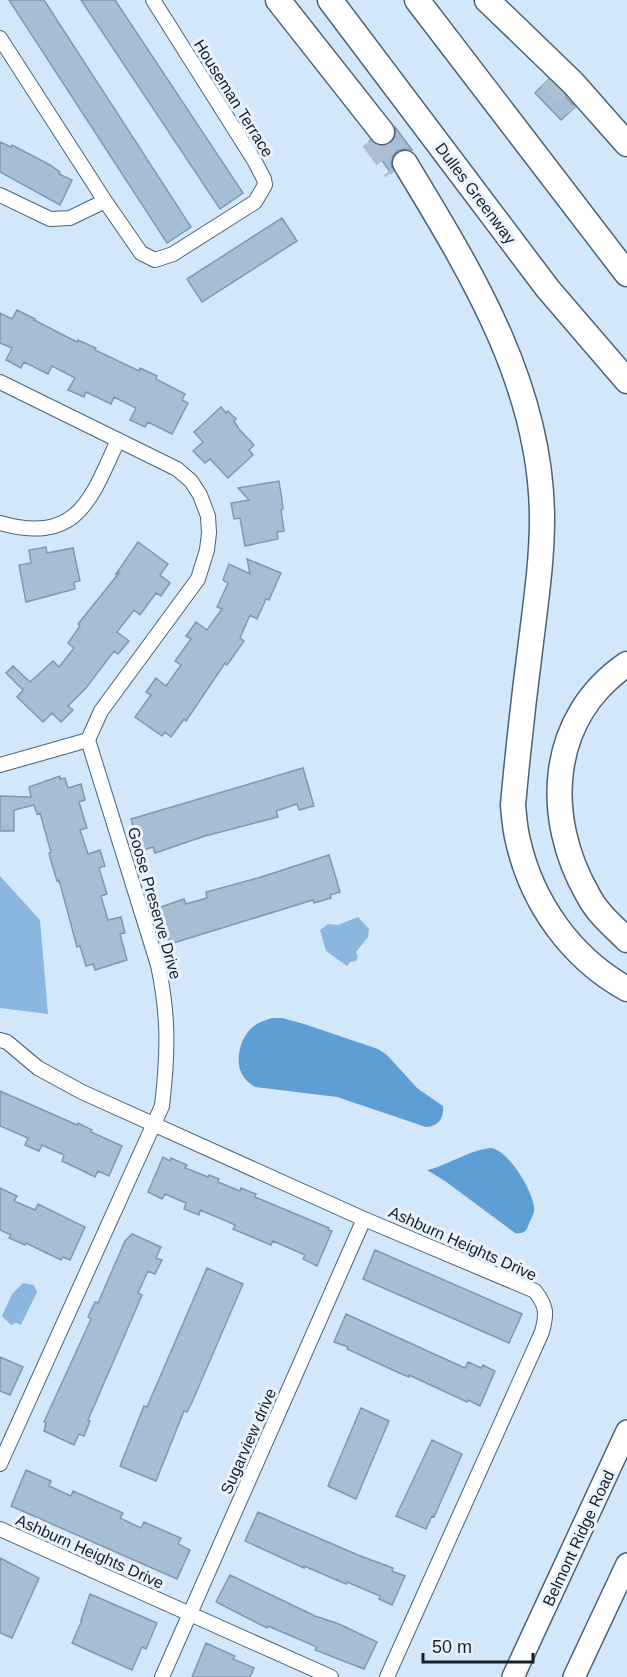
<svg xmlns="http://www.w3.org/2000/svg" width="627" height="1677" viewBox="0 0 627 1677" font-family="Helvetica,sans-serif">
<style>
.green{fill:#8ab6df}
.water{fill:#5f9ed5}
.building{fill:#a5bed5;stroke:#8098ae;stroke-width:1.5}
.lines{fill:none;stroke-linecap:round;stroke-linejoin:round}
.highway-tunnel{stroke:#adbfd0;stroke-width:24;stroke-dasharray:24 12;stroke-linecap:butt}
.street-casing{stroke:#4b6276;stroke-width:16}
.primary-casing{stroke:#4b6276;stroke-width:24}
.highway-casing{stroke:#4b6276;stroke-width:27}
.street{stroke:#fff;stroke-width:14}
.primary{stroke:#fff;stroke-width:21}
.highway{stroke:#fff;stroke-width:24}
.labels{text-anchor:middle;stroke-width:6;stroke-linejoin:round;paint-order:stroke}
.street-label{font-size:16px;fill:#172029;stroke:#e9f3fd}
</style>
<rect width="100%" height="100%" fill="#d3e7fa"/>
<path class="green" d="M0 876 40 920 48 1014 0 1008Z
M358 917 369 929 368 937 356 952 358 957 356 961 350 962 347 966 326 951 320 930 328 924 338 925Z
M23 1283 34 1285 37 1292 21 1325 16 1323 11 1325 2 1316 12 1294Z"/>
<path class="water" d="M272 1018H282L304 1024 378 1049 387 1055 417 1088 443 1106C444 1118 439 1126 426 1127L337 1097 255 1087C250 1084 245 1080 242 1074 234 1060 241 1035 254 1026 259 1022 266 1020 272 1018Z
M492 1148C509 1152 532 1189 534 1207 535 1213 531 1219 529 1224 526 1232 523 1234 515 1233L445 1181 427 1170C449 1165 471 1149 492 1148Z"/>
<path class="building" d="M9 0H44L191 227 167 243Z
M81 0H115L243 193 220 209Z
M549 79 575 107 561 120 535 93Z
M395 127 412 150 404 149 397 151 393 156 391 164 393 171 391 173 369 142 370 140 376 145 383 146 390 143 395 137Z
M0 142 11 147 12 145 50 165 60 172 59 174 72 180 60 205 0 172Z
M282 218 297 241 202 302 187 279Z
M17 310 35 319 34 320 77 342 78 340 96 348 95 350 139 371 140 368 157 376 156 379 185 394 182 400 188 403 172 434 148 422 145 427 130 420 136 408 114 397 111 404 86 392 84 397 68 390 75 378 52 366 48 374 24 362 21 368 6 360 12 348 0 343V313L12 319Z
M221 407 226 413 228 411 236 419 234 421 239 429 254 445 249 450 253 455 228 478 210 459 205 463 193 451 203 442 194 432Z
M279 481 282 500 283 509 281 510 284 531 277 532 278 539 245 546 240 518 234 519 231 503 249 500 238 488Z
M138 542 168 564 160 575 170 583 161 596 156 593 140 615 134 610 117 632 129 641 118 654 114 651 86 688 68 706 73 710 61 722 52 713 43 722 17 697 23 690 6 673 13 666 30 682 53 661 59 667 74 648 68 643 80 626 78 624 119 573 116 574Z
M46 547 47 553 73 548 80 581 74 582 75 589 26 602 19 565 31 563 29 550Z
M247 559 281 573 269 600 266 599 257 619 250 615 240 638 244 641 227 665 225 663 186 721 184 719 171 737 165 732 162 736 135 717 151 695 146 692 156 678 166 686 181 665 175 661 191 639 186 636 196 622 207 630 222 609 217 607 228 583 223 580 229 564 250 574Z
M303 768 314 806 299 810 297 804 276 811 278 817 205 836 155 853 153 847 140 851 131 819Z
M60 776V779L65 778 68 788 81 784 85 800 79 802 87 828 80 830 88 854 100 850 105 866 99 868 107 894 101 896 108 920 121 917 125 933 120 934 127 960 95 970 93 964 86 966 80 946 77 947 59 880 57 881 51 861 49 853 51 852 40 813 37 814 34 805 14 810V831H0V796L31 797 29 787Z
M329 855 340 892 330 895 331 898 314 903 313 900 170 944 158 908 184 899 186 904 207 898 206 892 258 878Z
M0 1091 77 1125 78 1123 92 1130 91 1132 122 1146 109 1176 98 1171 95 1177 81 1170 62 1161 64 1155 42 1145 39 1151 25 1145 28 1138 0 1126Z
M163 1157 170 1161 171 1158 187 1165 185 1168 208 1177 209 1175 219 1179 218 1182 240 1191 241 1188 256 1194 255 1197 329 1228 328 1230 332 1231 317 1266 303 1259 305 1255 273 1241 271 1245 233 1229 235 1225 224 1220 200 1210 199 1215 184 1209 186 1203 165 1194 162 1199 148 1192Z
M0 1188 17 1196 14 1201 35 1210 38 1204 85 1227 70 1260 63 1257 61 1260 26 1243 25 1245 9 1238 11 1235 0 1230Z
M132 1234 161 1247 156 1258 162 1260 155 1274 148 1271 138 1293 142 1295 88 1420 90 1421 84 1436 79 1434 74 1445 44 1431 46 1423 44 1422 87 1328 91 1319 88 1317 95 1302 98 1303 125 1241Z
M375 1250 522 1314 509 1343 363 1279Z
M207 1268 243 1284 193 1400 187 1412 184 1411 156 1481 120 1466 144 1406 147 1407Z
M346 1314 465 1368 468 1362 481 1368 483 1365 495 1371 480 1406 468 1400 467 1402 409 1375V1377L395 1371 347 1349 348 1347 334 1342Z
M0 1357 23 1367 10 1395 0 1391Z
M361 1408 389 1421 356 1499 328 1486Z
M432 1440 462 1454 434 1517 432 1516 426 1529 396 1516Z
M26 1470 51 1481 49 1486 71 1496 73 1491 123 1513 120 1518 141 1528 144 1522 181 1538 178 1544 190 1550 177 1579 11 1506Z
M258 1512 358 1555 393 1568 392 1571 405 1576 392 1605 379 1599 380 1596 347 1582 346 1584 304 1566V1568L245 1541Z
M0 1558 39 1578 12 1638 0 1633Z
M230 1575 315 1616 339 1624 377 1642 364 1669 315 1650 317 1647 268 1626 267 1628 216 1602Z
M90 1594 157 1623 146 1649 142 1647 132 1670 72 1643 82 1620H81Z
M206 1643 235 1656 233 1659 254 1668 250 1677H192Z"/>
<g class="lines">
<path class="highway-tunnel" d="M550 78 576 106
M372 139 395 170"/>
<defs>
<path id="street" d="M0 38 105 201 141 253 155 260 173 254 255 202 265 185 264 179 254 160 153 0
M0 195 50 219 70 218 105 201
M0 382 177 469 191 481 200 495 208 516 209 533 207 550 198 579 101 711 88 740 158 965C169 1016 168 1054 162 1106L0 1464
M0 523C78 545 91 499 118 440
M0 765 88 740
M0 1040 7 1042 38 1068 82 1092 364 1219 535 1291C547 1307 547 1313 542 1332L387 1677
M0 1529 331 1677
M162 1677 364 1219"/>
<path id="primary" d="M513 1677 627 1431
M574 1677 627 1564"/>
<path id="highway" d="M278 0 382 132
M330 0 548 289 627 381
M417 0 627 274
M487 0 573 83 627 144
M405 163C471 272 542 386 542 519 542 560 536 601 531 642 524 696 518 750 513 805 514 817 515 830 518 841 532 903 571 958 627 989
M627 664C548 718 543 817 588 895 597 913 613 926 627 940"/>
</defs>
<use href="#street" class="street-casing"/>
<use href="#primary" class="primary-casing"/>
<use href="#highway" class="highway-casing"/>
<use href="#street" class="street"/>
<use href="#primary" class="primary"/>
<use href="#highway" class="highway"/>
</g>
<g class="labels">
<g class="street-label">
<text transform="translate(234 98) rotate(58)" y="6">Houseman Terrace</text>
<text transform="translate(476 193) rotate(53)" y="6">Dulles Greenway</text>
<text transform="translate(155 903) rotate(74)" y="6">Goose Preserve Drive</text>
<text transform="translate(463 1243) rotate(24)" y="6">Ashburn Heights Drive</text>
<text transform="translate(248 1441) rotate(-66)" y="6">Sugarview drive</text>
<text transform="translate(578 1538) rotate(-65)" y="6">Belmont Ridge Road</text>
<text transform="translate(90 1551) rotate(24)" y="6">Ashburn Heights Drive</text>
</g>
</g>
<path d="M423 1653v9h110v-9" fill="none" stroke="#172029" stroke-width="3"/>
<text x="432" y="1653" font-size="18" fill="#172029" stroke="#e9f3fd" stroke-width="4.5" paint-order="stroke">50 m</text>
</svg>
